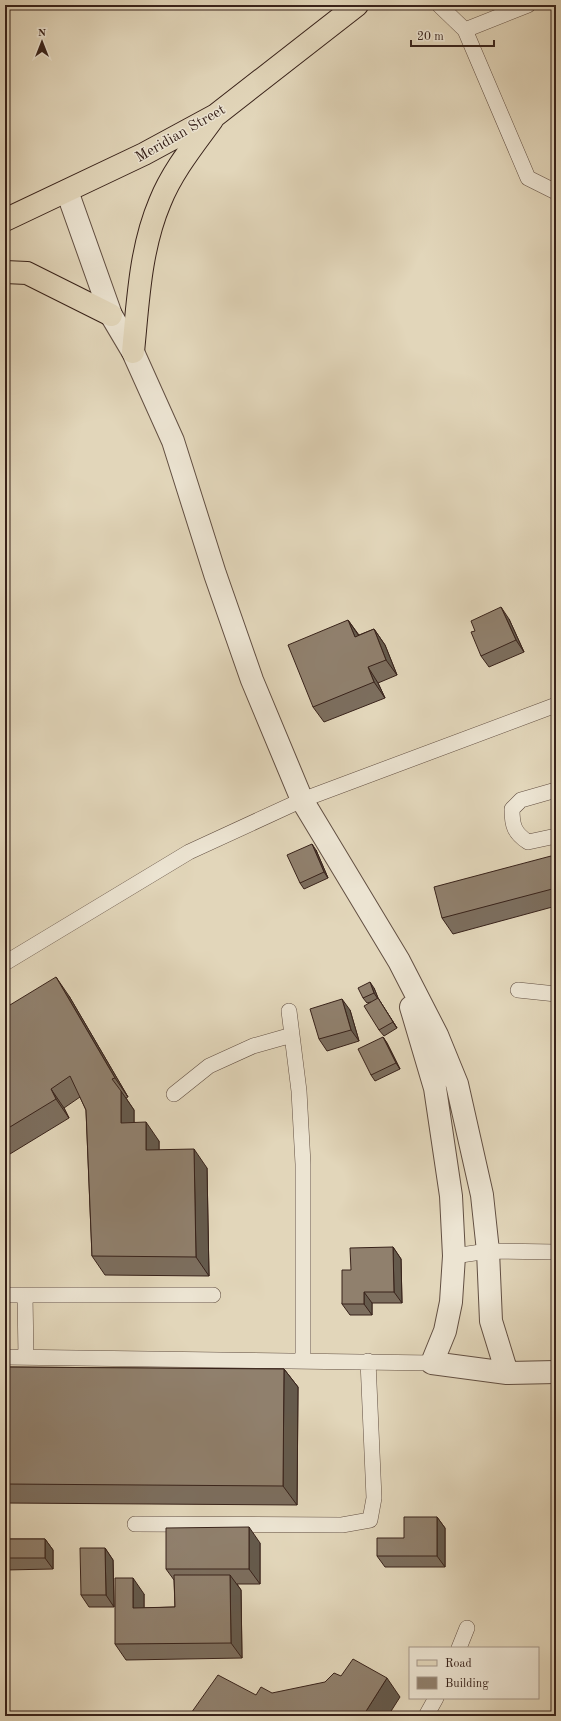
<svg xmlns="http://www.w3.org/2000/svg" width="561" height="1721" viewBox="0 0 561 1721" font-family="'Old Standard TT',serif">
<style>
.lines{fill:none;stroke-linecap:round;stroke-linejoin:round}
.service-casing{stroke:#624f42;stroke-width:16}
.tertiary-casing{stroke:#624f42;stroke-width:24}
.primary-casing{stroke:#38221a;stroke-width:24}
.service{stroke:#ece4d2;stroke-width:15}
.tertiary{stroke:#ece4d2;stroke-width:22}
.primary{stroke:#e2d6ba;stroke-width:22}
.wall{fill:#7c6e5e;stroke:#38221a}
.shaded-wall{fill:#655a4c;stroke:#38221a}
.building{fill:#90806d;stroke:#38221a}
.labels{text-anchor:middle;stroke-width:3;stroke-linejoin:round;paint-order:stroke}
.street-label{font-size:15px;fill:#38221a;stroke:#ece4d2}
</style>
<rect width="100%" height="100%" fill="#e2d6ba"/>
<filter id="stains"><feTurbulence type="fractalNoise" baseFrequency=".005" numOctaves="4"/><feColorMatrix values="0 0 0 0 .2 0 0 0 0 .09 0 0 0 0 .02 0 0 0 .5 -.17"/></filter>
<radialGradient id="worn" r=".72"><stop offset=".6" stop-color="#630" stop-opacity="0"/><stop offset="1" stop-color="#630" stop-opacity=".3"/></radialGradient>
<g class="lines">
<defs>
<path id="service" d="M439 5 465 30 528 5
M465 30 528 178 556 192
M556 790 521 800 512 809C512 825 514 833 528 842L556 836
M5 963 189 852 302 800 556 705
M518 990 556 994
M289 1011 299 1091 303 1164V1361
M174 1094 209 1066 253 1046 292 1035
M454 1256 488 1251 556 1252
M5 1295H213
M25 1295 26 1357
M5 1357 432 1363
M135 1524 342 1525 370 1520 374 1498 368 1361
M459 1648 467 1628
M426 1716 436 1698"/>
<path id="tertiary" d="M67 191 111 315 133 352 173 441 215 574 252 680 302 800 399 961 437 1035 457 1084 482 1195 488 1251 491 1321 507 1373
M411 1007 435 1088 451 1196 454 1256 451 1302 445 1331 432 1363 507 1373 556 1372"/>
<path id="primary" d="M5 220 144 154 216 115 357 5
M5 272 27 273 111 315
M133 352C138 302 140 249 160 202 172 172 193 146 212 120"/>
</defs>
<use href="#service" class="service-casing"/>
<use href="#tertiary" class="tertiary-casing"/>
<use href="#primary" class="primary-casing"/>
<use href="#service" class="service"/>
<use href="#tertiary" class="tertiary"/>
<use href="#primary" class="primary"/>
</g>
<path class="wall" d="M509 619 524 652 489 667 481 656Z
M348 620 359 635 374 629 385 645 397 675 378 683 385 698 324 722 313 707Z
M316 850 328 878 304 889 300 883Z
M556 863V906L453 934 442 918Z
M374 988 378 998 397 1028 384 1036 379 1030 371 1002 367 1003 363 998Z
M69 996 128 1097 126 1098 134 1110V1122L159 1141V1150L207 1168 209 1276 105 1275 92 1256 86 1110 80 1097 64 1108 69 1118 5 1157V1008Z
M350 1010 359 1041 327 1051 319 1039Z
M383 1037 387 1043 400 1069 375 1081 371 1075Z
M393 1247 401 1259 402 1303H372V1315H350L342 1304 351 1270Z
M5 1367 284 1369 298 1387 297 1505 5 1503Z
M437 1517 445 1528V1567H385L377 1556 404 1538Z
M5 1539H45L53 1550V1569L5 1570Z
M260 1543V1584H237L241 1590 242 1658 126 1660 115 1644 144 1594V1608L175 1607 174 1580 166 1569Z
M105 1548 113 1560 114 1607H89L81 1595Z"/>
<path class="shaded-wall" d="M501 607 509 619 524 652 516 640Z
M348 620 359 636 355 637Z
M374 629 385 645 397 675 386 660Z
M368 667 378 683 385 698 374 682Z
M312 844 316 850 328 878 324 872Z
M551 856 556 863V875Z
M56 977 69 996 128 1097 115 1078Z
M370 982 374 988 378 998 397 1028 374 993Z
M342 999 350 1010 359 1041 351 1030Z
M383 1037 387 1043 400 1069 396 1063Z
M51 1089 64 1108 69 1118 56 1099Z
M121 1091 134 1110V1142L121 1123Z
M146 1122 159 1141V1169L146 1150Z
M194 1149 207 1168 209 1276 196 1257Z
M393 1247 401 1259 402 1303 394 1292Z
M364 1292 372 1303V1315L364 1304Z
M284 1369 298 1387 297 1505 283 1486Z
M437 1517 445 1528V1567L437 1556Z
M249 1527 260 1543V1584L249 1569Z
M45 1539 53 1550V1569L45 1558Z
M105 1548 113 1560 114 1607 106 1595Z
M230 1575 241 1590 242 1658 231 1643Z
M133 1578 144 1594V1623L133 1608Z
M387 1678 400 1697 388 1716H363Z"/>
<path class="building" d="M501 607 516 640 481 656 471 632 475 631 471 621Z
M348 620 355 637 374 629 386 660 368 667 374 682 313 707 288 645Z
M312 844 324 872 300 883 287 855Z
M551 856 556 875V888L442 918 434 887Z
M56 977 115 1078 112 1079 121 1091V1123L146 1122V1150L194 1149 196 1257 92 1256 86 1110 70 1076 51 1089 56 1099 5 1130V1008Z
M370 982 374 993 363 998 358 988Z
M378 998 393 1022 379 1030 364 1006Z
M342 999 351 1030 319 1039 310 1009Z
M383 1037 396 1063 371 1075 358 1049Z
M393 1247 394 1292H364V1304H342V1270H351L350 1248Z
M5 1367 284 1369 283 1486 5 1484Z
M404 1517H437V1556H377V1538H404Z
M249 1527V1569H166V1528Z
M5 1539H45V1558H5Z
M80 1548H105L106 1595H81Z
M174 1575H230L231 1643 115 1644V1578H133V1608L175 1607Z
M353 1659 387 1678 363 1716H189L218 1675 256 1695 261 1687 272 1693 325 1682 334 1673 341 1676Z"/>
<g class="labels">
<g class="street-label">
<text transform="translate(180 133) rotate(-30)" y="5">Meridian Street</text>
</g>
</g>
<rect width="561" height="1721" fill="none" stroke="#e2d6ba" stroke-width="20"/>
<rect x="6" y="6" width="549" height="1709" fill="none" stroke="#38221a" stroke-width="2"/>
<rect x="10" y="10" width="541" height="1701" fill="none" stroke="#38221a"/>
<rect x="409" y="1647" width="130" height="52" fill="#ece4d2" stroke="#a49688"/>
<rect x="417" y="1660" width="20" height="6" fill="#e2d6ba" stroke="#a49688"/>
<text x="445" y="1667" font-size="12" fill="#38221a">Road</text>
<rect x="417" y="1677" width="20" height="12" fill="#90806d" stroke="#a49688"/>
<text x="445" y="1687" font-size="12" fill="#38221a">Building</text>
<g transform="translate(42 42)" stroke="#ece4d2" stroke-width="3" paint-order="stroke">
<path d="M0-3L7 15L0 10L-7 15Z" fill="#38221a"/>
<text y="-6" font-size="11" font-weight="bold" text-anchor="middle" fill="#38221a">N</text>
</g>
<path d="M411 40v6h83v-6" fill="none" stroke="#38221a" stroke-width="2"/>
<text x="417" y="40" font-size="12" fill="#38221a" stroke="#ece4d2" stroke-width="3" paint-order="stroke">20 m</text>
<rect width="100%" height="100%" filter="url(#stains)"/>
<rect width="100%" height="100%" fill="url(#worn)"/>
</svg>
